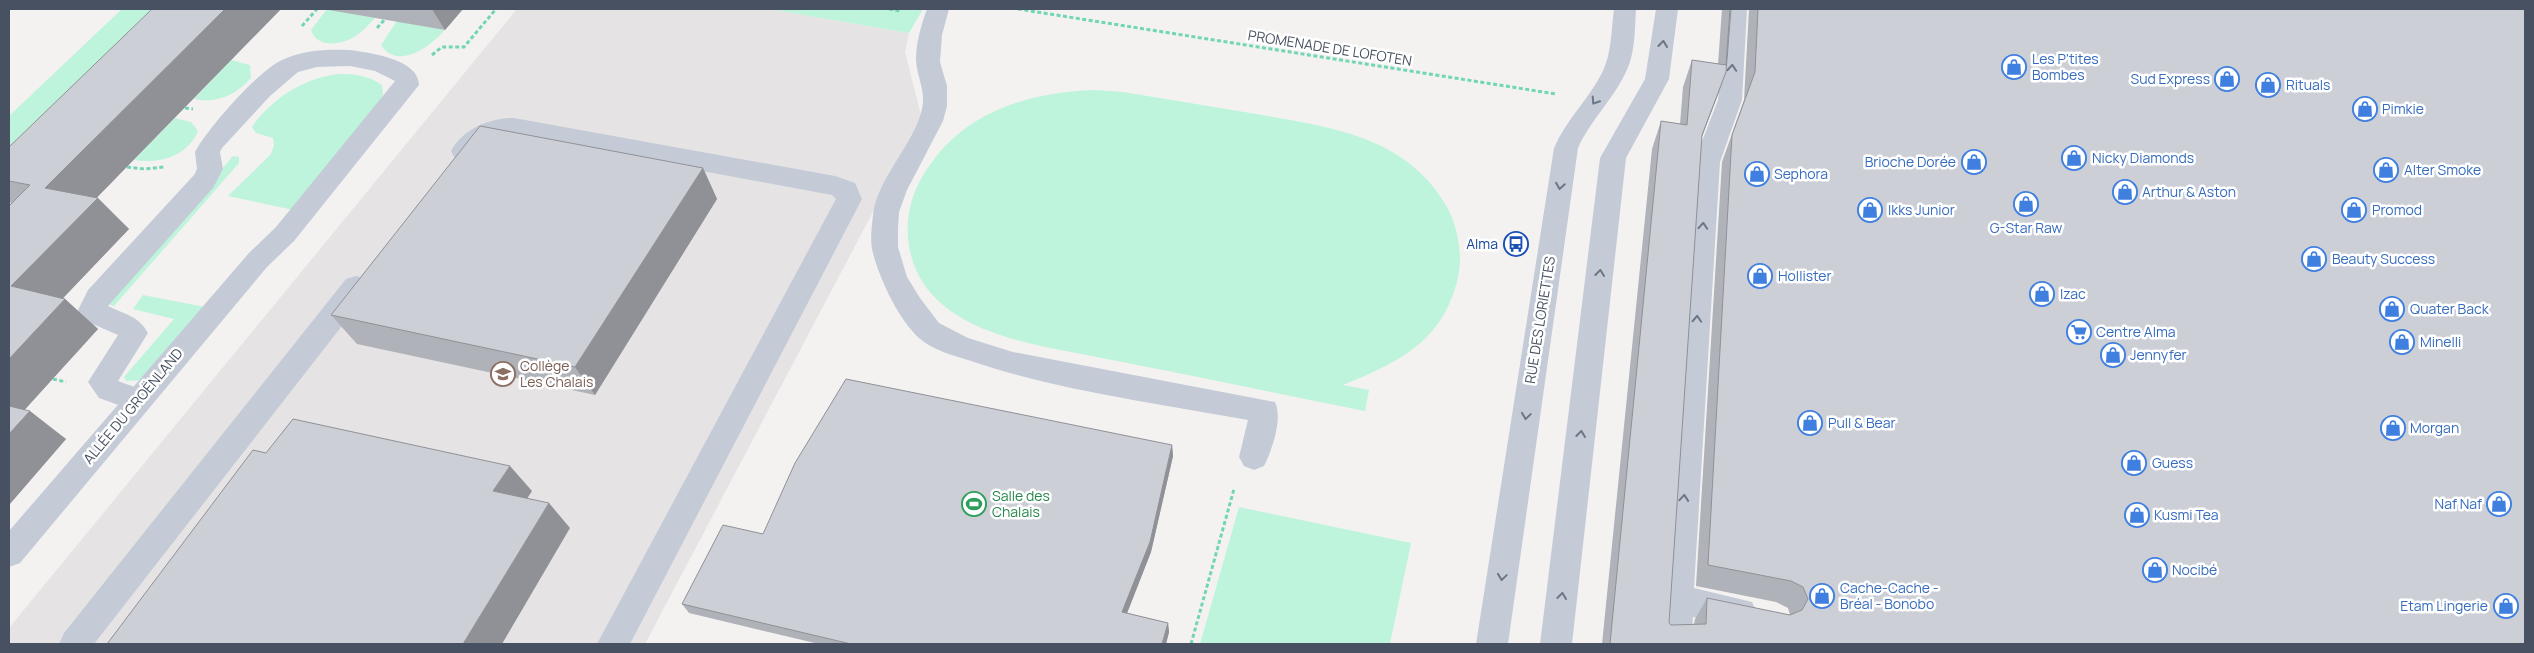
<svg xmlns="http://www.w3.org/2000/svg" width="2534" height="653" viewBox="0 0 2534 653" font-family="Manrope,sans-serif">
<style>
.education{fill:#e5e3e3}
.green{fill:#bdf4db}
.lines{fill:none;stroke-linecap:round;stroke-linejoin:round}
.path{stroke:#71d6b4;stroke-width:3;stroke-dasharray:4 2.5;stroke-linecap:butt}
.service{fill:#c4cbd7;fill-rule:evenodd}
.pedestrian{fill:#c4cbd7;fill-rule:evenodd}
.minor{fill:#c4cbd7;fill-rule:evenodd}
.wall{fill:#b0b2b9}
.shaded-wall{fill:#909196}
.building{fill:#cdcfd7;stroke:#909196}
.oneway{stroke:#6c7684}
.labels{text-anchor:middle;stroke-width:5;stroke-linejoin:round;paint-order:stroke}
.street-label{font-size:14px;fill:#475161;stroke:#fff}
.shop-label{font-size:14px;fill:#366cbe;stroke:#fff;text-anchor:start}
.transit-label{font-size:14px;fill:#164399;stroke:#fff;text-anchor:end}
.education-label{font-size:14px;fill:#785e54;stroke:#fff;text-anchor:start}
.leisure-label{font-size:14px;fill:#27864d;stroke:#fff;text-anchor:start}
</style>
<rect width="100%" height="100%" fill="#f4f2f1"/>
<path class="education" d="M517 9H769L909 33 905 52 922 119 645 644H9V628Z"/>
<path class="green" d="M122 9H158L9 165V116Z
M327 9 375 18C371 22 366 28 361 32 348 44 317 51 311 30Z
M769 9H923L909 33Z
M397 21 445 30C431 46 398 71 381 45Z
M231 60 250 65 251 78C236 95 216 104 194 99Z
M338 74C354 74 368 75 382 85L383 94 378 107 293 210 228 196 271 154 274 145 273 138 256 133 252 127C271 99 304 78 338 74Z
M1094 90 1123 92C1166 99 1208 106 1250 113 1325 126 1406 134 1447 207 1458 228 1463 254 1458 277 1444 341 1398 363 1343 385L1369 390 1365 411C1299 398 1234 384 1168 371 1137 365 1107 359 1076 353 1012 341 922 324 909 246 904 215 913 187 932 162 969 110 1033 92 1094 90Z
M175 118 191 122 198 131C187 157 159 164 134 160Z
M233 156 239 157V163L114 306 107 304Z
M143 295 205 307 142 380 126 381 124 377 174 319 133 309Z
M1239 507 1411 543 1390 644H1200Z"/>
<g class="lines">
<path class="path" d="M889 9 900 11
M1018 9 1556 94
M302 26 317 9
M377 28 385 19
M432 55 442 47H464L496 9
M185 108 193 109
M127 167 145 169 164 167
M53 379 66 382
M1191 644 1234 489"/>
<path class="service" d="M1725 9H1747L1742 100 1720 162 1694 588 1752 602 1757 612 1752 622 1741 627 1693 617 1691 644H1659L1694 162 1718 100Z
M514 118 835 176 855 183 862 199 630 644H597L836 199 832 195 514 136C483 136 477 164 454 157L451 151C463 129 489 118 514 118Z
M356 276 366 279 369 287 366 295 94 644H59L64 633 346 279Z"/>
<path class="pedestrian" d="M927 9H949L942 35 940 62 947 86V106L943 121 907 190 899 212 898 229V247L907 277 920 298 939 323 968 338 1013 352 1275 402C1283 419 1272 450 1264 466L1254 470 1244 466 1239 457 1248 420C1157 403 1059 391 971 361 955 356 932 350 919 338 898 319 878 276 872 249 870 238 872 225 873 215 877 178 914 145 922 109 926 91 917 77 916 60 916 42 921 26 927 9Z
M350 50C370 53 419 59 419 85L294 241 267 267 258 270 249 267 245 260 249 253 276 227 395 81 375 71 350 66 317 67 298 72 270 96 222 148 220 152 223 169 213 188 108 306C124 314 139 316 148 333L118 381 148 392 152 400 148 408 138 412 99 398 88 382 118 335 88 322 82 318 78 310 88 290 194 175 197 169 195 152C208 128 258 71 282 60 303 50 327 49 350 50Z"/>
<path class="minor" d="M1614 9H1636C1635 27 1635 46 1630 62 1619 94 1592 117 1578 148L1508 644H1476L1554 148C1566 120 1588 100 1602 73 1612 53 1611 30 1614 9Z
M1656 9H1678L1669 79 1626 158 1572 644H1540L1600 158 1645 79Z
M258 250 267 253 271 260 267 267 20 563 9 567V531L249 253Z"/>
</g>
<path class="wall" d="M281 9 96 198 129 229 62 299H65L98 329 24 410 66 439 9 505V206L11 203 9 201V147Z
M323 9H463L445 30Z
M1722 9H1731L1726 72 1702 137 1669 623 1671 625 1694 624 1695 619 1707 598 1790 615 1788 608 1776 602 1696 586 1722 162 1744 100 1749 9H2525V644H1602L1652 149 1661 121 1680 124 1683 87 1692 60 1718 64Z
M703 168 717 199 595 395 357 344 331 315Z
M1172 445 1173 456 1151 552 1127 613 1168 623 1169 632 1166 644H819L689 613 682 604Z"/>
<path class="shaded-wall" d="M225 9H281L77 218 45 188Z
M432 9H463L445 30Z
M1726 72 1716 100 1692 162 1702 135Z
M703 168 717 199 595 395 575 367Z
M98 198 129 229 46 316 11 286Z
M65 299 98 329 10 426 9 424V359Z
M30 411 66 439 9 505V434Z
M1172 445 1173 456 1151 552 1124 621 1122 612Z
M510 466 532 491 516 516 493 491Z
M549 503 570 528 502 644H463Z
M1168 623 1169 632 1166 644H1162Z"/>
<path class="building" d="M152 9H225L45 188 98 198 11 286 65 299 9 359V206L30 185 9 181V147Z
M1730 9H1731L1726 72 1702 135 1669 623 1671 625 1706 624 1707 598 1790 615 1802 610 1808 599 1803 587 1791 581 1708 565 1732 135 1755 72 1758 9H2525V644H1610L1661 121 1687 125 1692 60 1726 65Z
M480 126 703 168 575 367 331 315Z
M846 379 1172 445 1150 542 1122 612 1168 623 1162 644H851L682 604 723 525 763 534 795 463Z
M9 406 30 411 9 434Z
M293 419 510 466 493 491 549 503 463 644H107L253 450 266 453Z"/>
<defs><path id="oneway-chevron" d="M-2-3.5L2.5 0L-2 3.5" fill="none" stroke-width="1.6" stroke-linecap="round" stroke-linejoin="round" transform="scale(1.25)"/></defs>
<g class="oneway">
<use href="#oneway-chevron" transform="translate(1663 44) rotate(-84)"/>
<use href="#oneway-chevron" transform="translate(1732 68) rotate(-86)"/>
<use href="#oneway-chevron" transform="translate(1595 101) rotate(123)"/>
<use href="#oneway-chevron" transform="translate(1560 186) rotate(99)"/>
<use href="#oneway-chevron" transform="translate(1703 226) rotate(-86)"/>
<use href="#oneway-chevron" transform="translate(1600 273) rotate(-83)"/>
<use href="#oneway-chevron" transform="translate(1697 319) rotate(-87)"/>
<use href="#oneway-chevron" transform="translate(1526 416) rotate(98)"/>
<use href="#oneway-chevron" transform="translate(1581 434) rotate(-83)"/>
<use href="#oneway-chevron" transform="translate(1684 498) rotate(-85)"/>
<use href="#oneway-chevron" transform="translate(1502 577) rotate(98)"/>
<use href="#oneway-chevron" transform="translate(1562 596) rotate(-83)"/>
</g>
<defs>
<symbol id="shop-ring" viewBox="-11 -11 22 22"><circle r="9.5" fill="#fff" stroke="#3f7fe0" stroke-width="1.5"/><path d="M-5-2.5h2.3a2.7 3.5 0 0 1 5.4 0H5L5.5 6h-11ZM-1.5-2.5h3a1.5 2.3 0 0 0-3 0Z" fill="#3f7fe0"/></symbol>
<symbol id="bus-ring" viewBox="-11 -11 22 22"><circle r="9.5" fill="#fff" stroke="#1a4fb4" stroke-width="1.5"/><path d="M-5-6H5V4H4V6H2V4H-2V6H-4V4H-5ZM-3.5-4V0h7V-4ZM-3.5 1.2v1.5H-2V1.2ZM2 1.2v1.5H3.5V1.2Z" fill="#1a4fb4"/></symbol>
<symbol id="supermarket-ring" viewBox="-11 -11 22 22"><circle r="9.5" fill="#fff" stroke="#3f7fe0" stroke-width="1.5"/><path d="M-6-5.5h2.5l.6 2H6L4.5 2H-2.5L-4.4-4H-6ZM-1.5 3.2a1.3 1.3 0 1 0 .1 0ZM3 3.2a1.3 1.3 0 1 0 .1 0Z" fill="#3f7fe0"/></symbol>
<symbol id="school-ring" viewBox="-11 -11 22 22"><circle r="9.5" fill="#fff" stroke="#8d6e63" stroke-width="1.5"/><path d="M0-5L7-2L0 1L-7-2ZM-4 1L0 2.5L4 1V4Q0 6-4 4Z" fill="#8d6e63"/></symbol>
<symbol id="stadium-ring" viewBox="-11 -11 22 22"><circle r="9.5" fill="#fff" stroke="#2e9e5b" stroke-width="1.5"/><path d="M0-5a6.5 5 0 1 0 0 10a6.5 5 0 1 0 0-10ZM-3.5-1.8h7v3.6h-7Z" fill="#2e9e5b"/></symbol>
</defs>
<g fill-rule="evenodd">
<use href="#shop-ring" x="2000" y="53" width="28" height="28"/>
<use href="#shop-ring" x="2213" y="65" width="28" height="28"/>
<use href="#shop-ring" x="2254" y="71" width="28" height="28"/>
<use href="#shop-ring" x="2351" y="95" width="28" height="28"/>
<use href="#shop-ring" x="2060" y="144" width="28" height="28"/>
<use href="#shop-ring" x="1960" y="148" width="28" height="28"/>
<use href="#shop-ring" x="2372" y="156" width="28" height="28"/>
<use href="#shop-ring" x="1743" y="160" width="28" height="28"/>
<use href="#shop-ring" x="2111" y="178" width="28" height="28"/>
<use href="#shop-ring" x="2012" y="190" width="28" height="28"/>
<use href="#shop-ring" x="1856" y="196" width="28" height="28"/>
<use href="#shop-ring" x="2340" y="196" width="28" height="28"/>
<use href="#bus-ring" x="1502" y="230" width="28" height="28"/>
<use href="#shop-ring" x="2300" y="245" width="28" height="28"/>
<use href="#shop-ring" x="1746" y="262" width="28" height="28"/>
<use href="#shop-ring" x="2028" y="280" width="28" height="28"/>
<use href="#shop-ring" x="2378" y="295" width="28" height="28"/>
<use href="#supermarket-ring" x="2065" y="318" width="28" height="28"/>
<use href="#shop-ring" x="2388" y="328" width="28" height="28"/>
<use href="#shop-ring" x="2099" y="341" width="28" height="28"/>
<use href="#school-ring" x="489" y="360" width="28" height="28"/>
<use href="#shop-ring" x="1796" y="409" width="28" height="28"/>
<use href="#shop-ring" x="2379" y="414" width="28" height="28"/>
<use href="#shop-ring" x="2120" y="449" width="28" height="28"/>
<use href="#stadium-ring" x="960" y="490" width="28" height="28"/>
<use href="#shop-ring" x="2485" y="490" width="28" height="28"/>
<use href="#shop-ring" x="2123" y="501" width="28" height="28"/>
<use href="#shop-ring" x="2141" y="556" width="28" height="28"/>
<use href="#shop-ring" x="1808" y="582" width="28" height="28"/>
<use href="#shop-ring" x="2492" y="592" width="28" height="28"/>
</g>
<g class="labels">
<g class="street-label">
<text transform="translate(1330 48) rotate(9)" y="5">PROMENADE DE LOFOTEN</text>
<text transform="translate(1540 320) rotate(-81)" y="5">RUE DES LORIETTES</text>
<text transform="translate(133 406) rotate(-50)" y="5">ALLÉE DU GROËNLAND</text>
</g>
<g class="shop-label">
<text x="2032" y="64">Les P'tites<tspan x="2032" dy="16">Bombes</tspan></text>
<text x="2210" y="84" text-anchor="end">Sud Express</text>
<text x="2286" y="90">Rituals</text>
<text x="2382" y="114">Pimkie</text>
<text x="2092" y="163">Nicky Diamonds</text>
<text x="1956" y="167" text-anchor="end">Brioche Dorée</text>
<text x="2404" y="175">Alter Smoke</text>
<text x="1774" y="179">Sephora</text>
<text x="2142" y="197">Arthur &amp; Aston</text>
<text x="1888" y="215">Ikks Junior</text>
<text x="2372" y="215">Promod</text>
<text x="2026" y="233" text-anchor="middle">G-Star Raw</text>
<text x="2332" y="264">Beauty Success</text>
<text x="1778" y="281">Hollister</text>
<text x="2060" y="299">Izac</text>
<text x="2410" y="314">Quater Back</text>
<text x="2096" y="337">Centre Alma</text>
<text x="2420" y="347">Minelli</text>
<text x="2130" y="360">Jennyfer</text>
<text x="1828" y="428">Pull &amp; Bear</text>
<text x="2410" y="433">Morgan</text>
<text x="2152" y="468">Guess</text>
<text x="2482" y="509" text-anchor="end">Naf Naf</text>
<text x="2154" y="520">Kusmi Tea</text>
<text x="2172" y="575">Nocibé</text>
<text x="1840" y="593">Cache-Cache -<tspan x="1840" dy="16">Bréal - Bonobo</tspan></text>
<text x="2488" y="611" text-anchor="end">Etam Lingerie</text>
</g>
<g class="transit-label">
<text x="1498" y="249">Alma</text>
</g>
<g class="education-label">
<text x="520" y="371">Collège<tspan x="520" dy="16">Les Chalais</tspan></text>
</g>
<g class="leisure-label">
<text x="992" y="501">Salle des<tspan x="992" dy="16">Chalais</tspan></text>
</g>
</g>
<rect width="2534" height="653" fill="none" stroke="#475161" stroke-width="20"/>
</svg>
